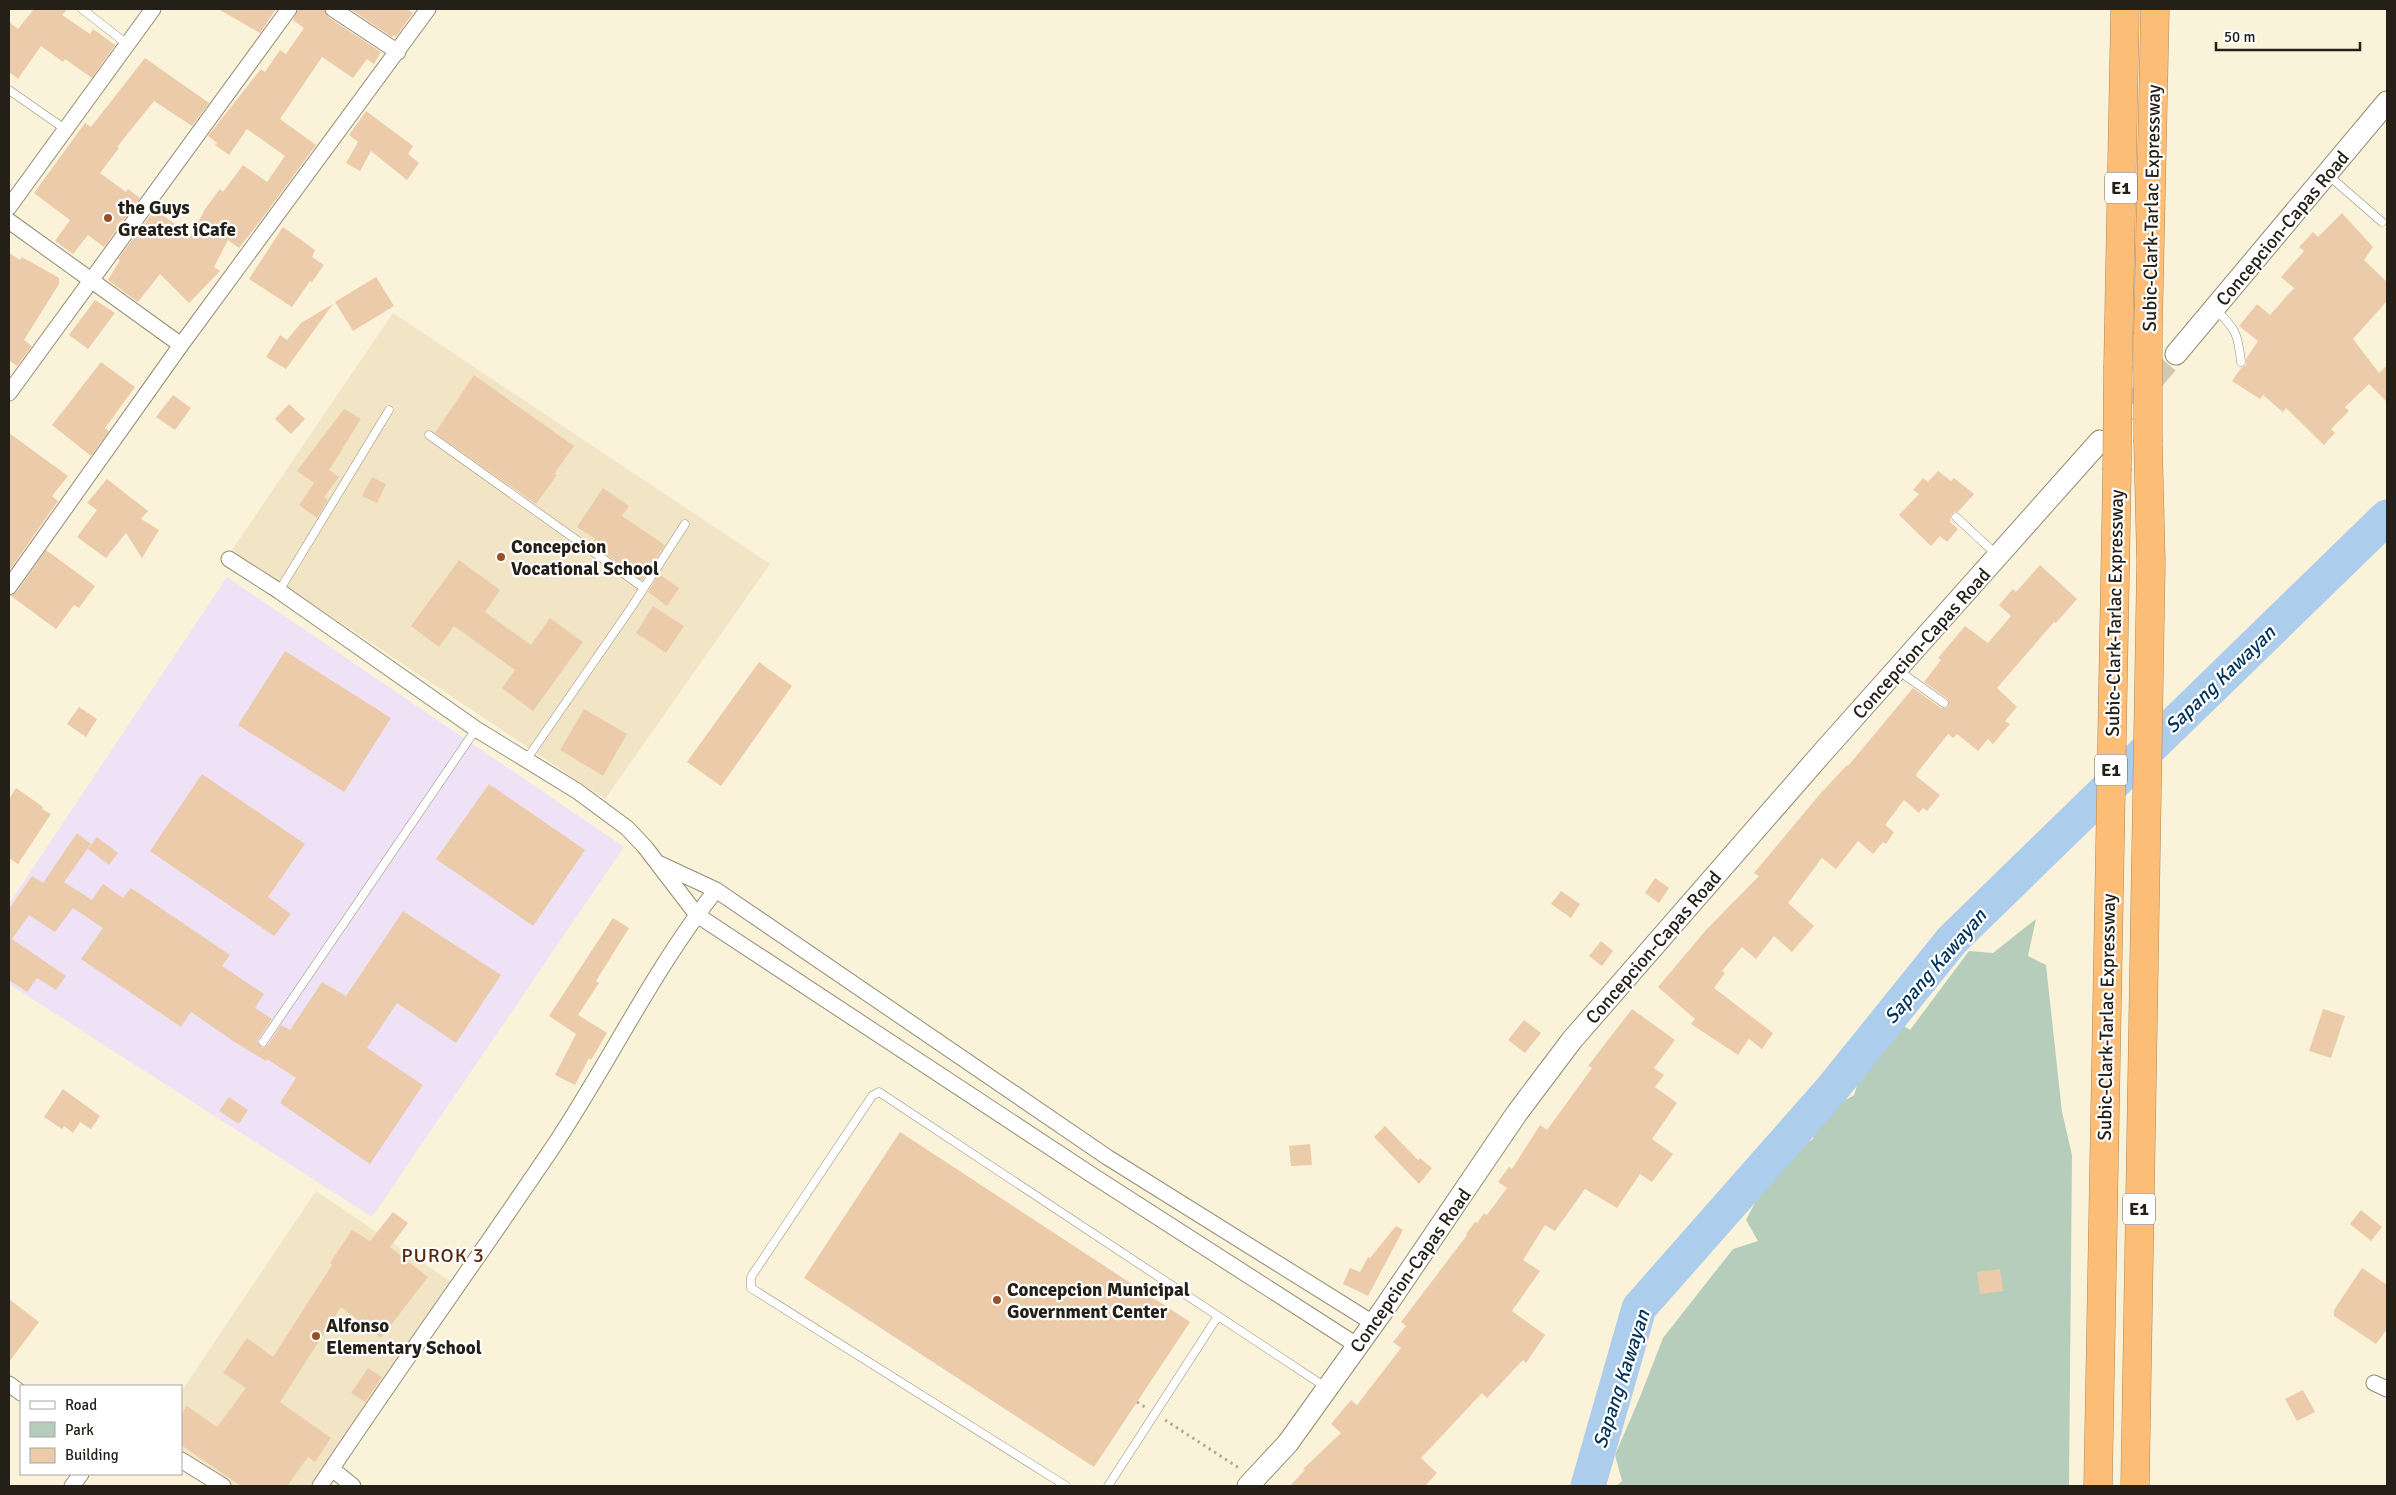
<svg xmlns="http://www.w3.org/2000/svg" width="2396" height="1495" viewBox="0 0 2396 1495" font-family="Signika,sans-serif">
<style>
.industrial{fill:#f0e2f6}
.built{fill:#f1e5c6}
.green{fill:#b6cdbb}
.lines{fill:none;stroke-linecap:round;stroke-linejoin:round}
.river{stroke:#adcded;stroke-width:35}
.building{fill:#eccbab}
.secondary-tunnel{stroke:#d0c8b3;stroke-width:21;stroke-dasharray:21 11;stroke-linecap:butt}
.lane-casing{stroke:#948c76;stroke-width:9}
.street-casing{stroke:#948c76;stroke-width:17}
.secondary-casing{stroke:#948c76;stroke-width:23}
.highway-casing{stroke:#b08756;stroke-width:29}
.path{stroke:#b4ad9a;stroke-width:3;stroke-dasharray:2.5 4;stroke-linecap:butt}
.lane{stroke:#fff;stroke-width:8}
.street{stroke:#fff;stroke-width:15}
.secondary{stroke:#fff;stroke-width:21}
.highway{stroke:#fcbe77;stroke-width:28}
.highway-bridge-casing{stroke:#b08756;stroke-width:29;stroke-linecap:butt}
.highway-bridge{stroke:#fcbe77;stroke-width:28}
.poi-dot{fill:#97512a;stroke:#fff;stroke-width:2}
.labels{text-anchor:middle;stroke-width:4.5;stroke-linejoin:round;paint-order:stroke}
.shield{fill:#fff;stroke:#66635d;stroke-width:1}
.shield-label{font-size:18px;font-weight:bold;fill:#242018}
.poi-label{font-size:19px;font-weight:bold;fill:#242018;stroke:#fff;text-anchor:start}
.street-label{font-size:19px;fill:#242018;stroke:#fff}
.water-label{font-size:20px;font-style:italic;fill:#00335b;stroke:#fff}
.neighbourhood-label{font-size:20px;letter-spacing:1px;fill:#5a2a0f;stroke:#fff}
</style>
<rect width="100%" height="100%" fill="#fbf2da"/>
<path class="industrial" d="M227 577 624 847 372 1217 9 984V904Z"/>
<path class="built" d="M393 313 770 564 605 799 232 550Z
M316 1191 450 1281 311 1486H233L181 1452V1392Z"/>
<path class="green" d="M2036 919 2028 956 2046 965 2062 1112 2072 1155 2069 1486H1616L1622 1481 1615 1455 1640 1397 1663 1338 1733 1249 1758 1241 1746 1220 1767 1179 1788 1160 1786 1152 1793 1143 1800 1147 1813 1139 1814 1119 1854 1095 1858 1082 1898 1022 1910 1030 1969 951 1993 953Z"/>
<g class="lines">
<path class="river" d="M1588 1486 1639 1308 1832 1089 1952 940 2387 517"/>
</g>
<path class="building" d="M34 9H67L62 15 90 34 93 29 115 45 92 78 65 59 63 62 41 46 18 79 9 72V22L18 29Z
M218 9H276L260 33Z
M298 9H324L328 17 381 52 374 64 367 59 353 78 322 57 280 119 316 145 261 220 239 248 228 240 214 267 220 271 189 303 160 274 138 302 108 280 120 260 118 259 155 209 191 236 205 209 220 189 223 192 243 165 267 182 285 156 247 129 229 155 215 145 217 143 208 136 261 69 265 72 280 50 286 54 304 28 293 20Z
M350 9H407L413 13 396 37 394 35 392 37Z
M145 58 209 103 192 126 154 101 117 147 119 148 100 173 126 192 128 189 140 198 104 247 88 235 73 254 55 241 70 220 34 193 85 123 91 127Z
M366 111 413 146 408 154 419 163 407 180 371 151 360 171 346 163 358 142 349 135Z
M2342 213 2373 247 2364 260 2387 282V301L2353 339 2379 373 2387 365V402L2369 384 2345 407 2349 411 2331 429 2335 433 2324 445 2286 408 2283 412 2263 395 2260 399 2232 381 2241 368 2246 365V359L2258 341 2239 326 2257 304 2270 315 2294 288 2281 277 2304 251 2299 247 2313 232 2318 237Z
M283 227 315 250 312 257 324 265 312 282 310 281 292 307 249 279Z
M9 253 20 260 22 257 59 278V284L24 340 32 346 17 366 10 361 9 363Z
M376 277 394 306 353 331 335 302Z
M95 300 115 313 88 349 69 335Z
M333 304 286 369 266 357 280 335 287 340 301 323Z
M101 362 135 387 105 428 109 431 91 456 52 425Z
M474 375 574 446 554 474 557 475 536 504 435 433Z
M173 395 191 408 175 430 156 417Z
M289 404 305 419 291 434 275 419Z
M344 409 361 419 329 470 339 477 324 497 328 500 317 518 299 505 314 483 297 471Z
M9 433 68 476 52 496 58 501 9 571Z
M1938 471 1951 481 1954 478 1974 494 1958 512H1954L1951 515 1950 522 1958 529 1947 542 1940 536 1931 546 1899 515 1919 494 1913 490 1923 478 1928 482Z
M372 477 386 484 377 503 362 496Z
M107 479 148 511 141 519 159 530 142 558 126 533 106 558 77 537 97 510 87 503Z
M603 488 629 506 622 516 665 545 642 580 592 544 595 539 577 527Z
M46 550 95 586 79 608 74 605 56 629 11 596 17 592Z
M459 560 500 590 485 612 531 645 550 618 583 642 533 711 502 688 515 670 454 626 439 647 411 626Z
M2040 565 2077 599 2056 623 2054 622 1997 688 2017 707 2005 721 2010 724 1993 744 1988 739 1978 751 1957 734 1953 738 1948 734 1917 773 1916 776 1940 795 1927 811 1923 808 1919 813 1904 800 1885 825 1894 832 1886 844 1883 842 1873 854 1858 841 1836 869 1822 858 1788 903 1814 926 1792 952 1774 936 1756 959 1742 947 1722 971 1725 973 1714 988 1773 1033 1762 1049 1749 1039 1738 1055 1691 1024 1695 1019 1658 987 1706 930 1759 876 1754 873 1820 794 1847 765 1848 766 1913 688 1941 708 1948 707V699L1924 682 1941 660 1938 658 1965 626 1988 643 2011 616 1999 605 2013 589 2016 592Z
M659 574 679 588 667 606 648 592Z
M653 606 684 626 666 653 636 633Z
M285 651 391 718 344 792 238 725Z
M759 662 792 686 721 786 687 762Z
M79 707 97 719 86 737 67 724Z
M584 709 627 734 603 776 560 750Z
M202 774 305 844 268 897 291 914 274 936 150 851Z
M489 784 585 850 533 926 436 859Z
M16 788 43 807 42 809 51 814 18 864 9 858V799Z
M77 833 91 844 64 882 92 900 103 884 123 898 131 888 230 955 222 966 264 994 255 1008 272 1019 257 1041 262 1048 268 1045 281 1025 290 1030 322 982 346 996 403 911 501 975 456 1043 397 1003 367 1048 423 1085 370 1164 280 1103 296 1078 267 1059 266 1061 233 1041 191 1012 181 1027 81 959 103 928 73 908 55 932 29 915 12 939 66 976 56 990 37 978 27 992 9 980V909L32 876 43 883Z
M97 837 118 853 109 865 88 849Z
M1655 878 1669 888 1659 903 1645 893Z
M1561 891 1580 904 1571 918 1551 904Z
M613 918 629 928 596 981 599 983 578 1015 607 1033 591 1060 589 1058 575 1085 555 1075 576 1034 549 1016Z
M1601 941 1613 951 1602 966 1589 956Z
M1632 1009 1675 1040 1654 1068 1664 1075 1655 1087 1677 1103 1652 1139 1673 1154 1652 1182 1640 1174 1617 1208 1585 1189 1555 1231 1545 1225 1523 1260 1540 1271 1512 1311 1545 1335 1526 1363 1523 1360 1487 1398 1482 1393 1421 1458 1437 1473 1425 1486H1290L1305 1470 1303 1469 1341 1433 1331 1424 1351 1400 1357 1405 1401 1348 1393 1342 1406 1326 1401 1322 1467 1235 1466 1234 1475 1222 1477 1223 1484 1213 1487 1215 1507 1188 1498 1182 1509 1167 1512 1169 1540 1125 1547 1130 1592 1068 1588 1066Z
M2323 1009 2345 1016 2331 1058 2309 1051Z
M1524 1020 1541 1033 1525 1053 1508 1040Z
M63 1089 100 1116 91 1129 80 1122 73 1133 64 1126 62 1129 44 1117Z
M229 1097 248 1110 239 1124 219 1111Z
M1385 1126 1418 1160 1420 1158 1432 1168 1419 1184 1374 1137Z
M900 1132 1190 1322 1094 1467 804 1278Z
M1310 1144 1312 1165 1291 1166 1289 1146Z
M2361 1210 2382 1227 2371 1241 2350 1224Z
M393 1212 408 1223 390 1247 428 1277 381 1338 341 1307 280 1402 331 1438 315 1462 308 1457 287 1486H241L181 1445V1415L187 1406 217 1427 246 1388 223 1373 247 1338 273 1357 332 1265 330 1263 352 1230 370 1241Z
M1396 1226 1403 1230 1368 1296 1343 1284 1350 1268 1360 1272 1368 1257 1370 1258Z
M2362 1268 2387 1285V1329L2376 1344 2334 1316V1310Z
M2000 1269 2003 1291 1980 1294 1977 1272Z
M9 1299 39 1322 9 1362Z
M368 1368 382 1377 365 1402 351 1393Z
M2303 1390 2315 1412 2297 1421 2285 1399Z"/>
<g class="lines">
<path class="secondary-tunnel" d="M2112 428 2176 354"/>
<defs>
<path id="lane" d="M82 9 127 44
M9 90 65 129
M2328 175 2382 222
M2216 310C2236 329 2238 334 2241 362
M429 435 644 588
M1956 517 1997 555
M279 591 389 410
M1899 671 1944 703
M526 760 631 608 685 524
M263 1042 476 729
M1066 1486 751 1288V1277L872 1096 879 1092 1327 1388
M1108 1486 1218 1316"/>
<path id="street" d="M333 9 398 52
M9 207 153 9
M9 221 181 345
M9 393 289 9
M229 559 279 591 476 729 577 791 627 828 645 847 697 915 1095 1177 1358 1346
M9 587 181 345 428 9
M658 863 716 890 1107 1157 1373 1323
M2374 1383 2387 1389
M9 1384 21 1393
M181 1460 223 1486
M332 1469 353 1486
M72 1486 81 1474
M320 1486C396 1372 476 1261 553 1147 609 1063 653 970 716 890"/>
<path id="secondary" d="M2176 354 2387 102
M1248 1486 1288 1443 1384 1309 1517 1113 1572 1040 1823 752 2100 441"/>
<path id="highway" d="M2148 332 2155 9
M2118 366 2125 9
M2098 1486 2117 471
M2135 1486 2151 562 2148 442"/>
</defs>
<use href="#lane" class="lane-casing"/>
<use href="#street" class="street-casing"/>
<use href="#secondary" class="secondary-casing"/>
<use href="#highway" class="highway-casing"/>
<path class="path" d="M1137 1402 1145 1407
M1165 1420 1239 1468"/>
<use href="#lane" class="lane"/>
<use href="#street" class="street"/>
<use href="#secondary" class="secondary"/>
<use href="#highway" class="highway"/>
<defs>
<path id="highway-bridge" d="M2148 442V332
M2117 471 2118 366"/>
</defs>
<use href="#highway-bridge" class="highway-bridge-casing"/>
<use href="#highway-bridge" class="highway-bridge"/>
</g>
<g class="poi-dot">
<circle cx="108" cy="218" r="5"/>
<circle cx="501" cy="557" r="5"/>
<circle cx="997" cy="1300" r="5"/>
<circle cx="316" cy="1336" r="5"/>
</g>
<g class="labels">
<g class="shield">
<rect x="2105" y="172.5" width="32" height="31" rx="4"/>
<rect x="2095" y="754.5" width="32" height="31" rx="4"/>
<rect x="2123" y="1193.5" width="32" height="31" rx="4"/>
</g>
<g class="shield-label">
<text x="2121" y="194">E1</text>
<text x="2111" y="776">E1</text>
<text x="2139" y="1215">E1</text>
</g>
<g class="poi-label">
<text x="118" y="214">the Guys<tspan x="118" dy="22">Greatest iCafe</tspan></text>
<text x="511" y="553">Concepcion<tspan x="511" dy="22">Vocational School</tspan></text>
<text x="1007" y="1296">Concepcion Municipal<tspan x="1007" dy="22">Government Center</tspan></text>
<text x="326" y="1332">Alfonso<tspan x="326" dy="22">Elementary School</tspan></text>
</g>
<g class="street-label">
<text transform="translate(2151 208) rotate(-89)" y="7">Subic-Clark-Tarlac Expressway</text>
<text transform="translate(2282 228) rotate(-50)" y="7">Concepcion-Capas Road</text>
<text transform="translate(2114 613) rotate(-89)" y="7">Subic-Clark-Tarlac Expressway</text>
<text transform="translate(1921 643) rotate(-48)" y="7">Concepcion-Capas Road</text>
<text transform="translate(1653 947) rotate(-49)" y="7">Concepcion-Capas Road</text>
<text transform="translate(2106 1017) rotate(-89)" y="7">Subic-Clark-Tarlac Expressway</text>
<text transform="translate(1410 1270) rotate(-55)" y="7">Concepcion-Capas Road</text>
</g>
<g class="water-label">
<text transform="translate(2220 679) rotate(-44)" y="7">Sapang Kawayan</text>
<text transform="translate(1935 966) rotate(-49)" y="7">Sapang Kawayan</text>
<text transform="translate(1621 1379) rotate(-72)" y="7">Sapang Kawayan</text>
</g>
<g class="neighbourhood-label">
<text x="443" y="1262">PUROK 3</text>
</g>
</g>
<rect width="2396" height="1495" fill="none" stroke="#242018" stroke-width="20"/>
<rect x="20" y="1385" width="162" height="90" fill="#ffffff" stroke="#a7a6a3"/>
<rect x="30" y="1401" width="25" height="8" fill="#ffffff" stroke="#a7a6a3"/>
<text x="65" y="1410" font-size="15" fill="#242018">Road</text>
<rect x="30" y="1422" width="25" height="15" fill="#b6cdbb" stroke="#a7a6a3"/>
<text x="65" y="1435" font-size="15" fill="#242018">Park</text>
<rect x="30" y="1448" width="25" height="15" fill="#eccbab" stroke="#a7a6a3"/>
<text x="65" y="1460" font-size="15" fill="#242018">Building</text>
<path d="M2216 42v8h144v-8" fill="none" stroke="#242018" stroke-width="2.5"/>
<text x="2224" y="42" font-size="15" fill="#242018" stroke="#ffffff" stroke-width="4" paint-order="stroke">50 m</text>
</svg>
